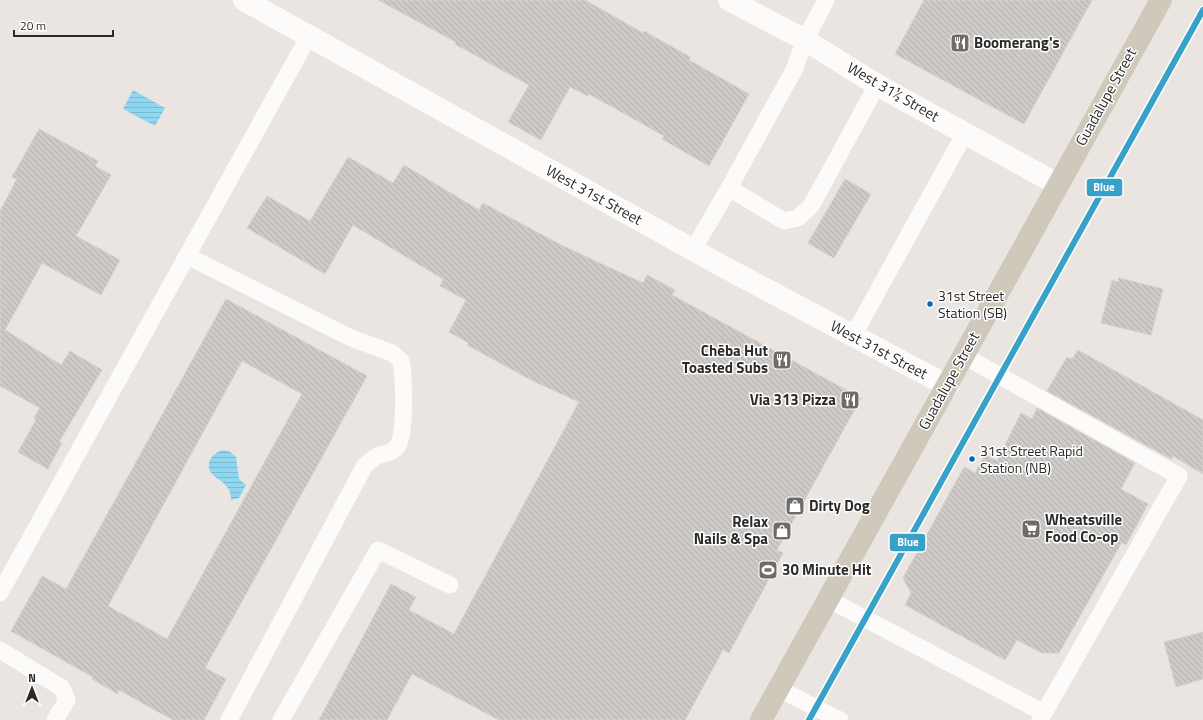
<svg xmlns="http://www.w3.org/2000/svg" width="1203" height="720" viewBox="0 0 1203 720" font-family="'Titillium Web',sans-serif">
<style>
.water{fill:url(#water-rules)}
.building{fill:url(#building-back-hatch);stroke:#d5d1cc;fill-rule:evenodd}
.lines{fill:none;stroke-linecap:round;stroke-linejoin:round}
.service{stroke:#fcfbfa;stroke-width:17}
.minor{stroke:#fcfbfa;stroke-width:22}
.primary{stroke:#cfc9bb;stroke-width:22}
.rail-1-casing{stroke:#fff;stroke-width:9}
.rail-1{stroke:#38a1c8;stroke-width:6}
.bus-dot{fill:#0065bd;stroke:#fff;stroke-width:1.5}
.labels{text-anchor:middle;stroke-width:3;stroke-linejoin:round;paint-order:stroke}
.bus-label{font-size:14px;fill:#2b2b2b;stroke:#fff;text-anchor:start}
.poi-label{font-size:15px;font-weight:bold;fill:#2b2b2b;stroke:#fff;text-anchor:start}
.street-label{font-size:15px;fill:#2b2b2b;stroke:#fff}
.line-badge{stroke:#fff;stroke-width:1.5}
.badge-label{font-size:11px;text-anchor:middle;font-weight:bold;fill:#fff}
</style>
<defs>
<pattern id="water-rules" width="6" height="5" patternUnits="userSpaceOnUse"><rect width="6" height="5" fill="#8fd7f0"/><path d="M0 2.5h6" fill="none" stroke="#7cb9ce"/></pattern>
<pattern id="building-back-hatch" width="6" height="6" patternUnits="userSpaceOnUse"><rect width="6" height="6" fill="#cecbc7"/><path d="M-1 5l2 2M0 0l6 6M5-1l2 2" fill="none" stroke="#b1aeab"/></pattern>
</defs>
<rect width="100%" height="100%" fill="#eae5e0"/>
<path class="water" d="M133 90 165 108 155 126 123 109Z
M223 450 229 451 236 457 239 479 246 485 239 498 231 500C231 495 230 490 226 486 223 481 218 480 214 476 203 466 211 453 223 450Z"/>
<path class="building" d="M378 0H585L643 33 644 31 690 57 689 60 749 94 709 166 662 139 664 136 589 94 588 96 570 87 541 140 508 122 529 85 455 44 456 42Z
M924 0H1092L1024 124 895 54Z
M39 129 98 161 95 166 111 175 76 236 120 260 101 295 42 263 5 330 61 365 70 351 102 370 59 442 62 443 48 469 18 452 36 420 34 418 40 408 0 386V211L17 179 12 177Z
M348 157 393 183 404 165 479 210 483 203 561 245 643 283 647 275 675 290 672 295 861 398 777 550 783 553 729 653 723 650 685 720H499L412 674 387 720H319L391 584 416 597 409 610 454 634 579 402 533 381 467 345 469 343 449 332 466 300 440 286 443 279 353 225 325 274 247 228 267 196 310 221Z
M845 179 871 194 834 258 808 243Z
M1119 278 1163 289 1151 335 1101 323 1112 280 1118 282Z
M226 299 367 376 205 668 226 679 204 720H173L119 690 118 694 92 679 93 677 11 631 42 576 66 589ZM242 361 302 394 167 639 108 606Z
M1078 350 1203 420V474L1173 456 1171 459 1047 391 1067 357 1072 359Z
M1037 408 1135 463 1121 489 1148 504 1126 545 1122 542 1059 653H1042L1017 640 1005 660 905 605 911 593 903 578 964 467 975 473 985 454 997 461 1021 413 1032 419Z
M1203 632V679L1176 687 1164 642Z"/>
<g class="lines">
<path class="service" d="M729 188 784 221 798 218 811 206 877 85
M693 250 729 188 794 70 805 40 826 0
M187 256 351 338 392 353 401 361C404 376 406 437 397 447 391 454 385 453 377 456 373 458 369 463 365 465L229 720
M853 336 965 133
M964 356 1179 476 1040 720
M0 593 309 36
M828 599 1044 713
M0 650 62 688 67 700 55 720
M779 689 840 720
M281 720 378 550 450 585"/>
<path class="minor" d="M244 0 722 266 948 386
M729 0 805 40 877 85 1057 184"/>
<path class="primary" d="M761 720 1161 0"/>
<defs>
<path id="rail-1" d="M809 720 1203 10"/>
</defs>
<use href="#rail-1" class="rail-1-casing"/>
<use href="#rail-1" class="rail-1"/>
</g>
<defs>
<symbol id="restaurant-square" viewBox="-11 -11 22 22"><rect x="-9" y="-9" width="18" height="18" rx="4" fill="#6e6c6a" stroke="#fff"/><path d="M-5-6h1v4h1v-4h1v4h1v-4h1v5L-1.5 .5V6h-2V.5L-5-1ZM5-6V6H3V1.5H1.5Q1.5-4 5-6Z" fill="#fff"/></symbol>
<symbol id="shop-square" viewBox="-11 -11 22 22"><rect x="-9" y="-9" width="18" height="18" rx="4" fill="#6e6c6a" stroke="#fff"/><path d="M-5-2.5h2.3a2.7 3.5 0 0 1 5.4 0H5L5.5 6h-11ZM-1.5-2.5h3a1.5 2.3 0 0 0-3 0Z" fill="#fff"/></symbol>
<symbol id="supermarket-square" viewBox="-11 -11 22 22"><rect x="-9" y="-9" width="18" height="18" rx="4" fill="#6e6c6a" stroke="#fff"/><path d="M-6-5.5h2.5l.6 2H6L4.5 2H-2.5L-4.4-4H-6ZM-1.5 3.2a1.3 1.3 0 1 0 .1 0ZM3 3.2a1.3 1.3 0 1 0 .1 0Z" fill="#fff"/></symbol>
<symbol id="stadium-square" viewBox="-11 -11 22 22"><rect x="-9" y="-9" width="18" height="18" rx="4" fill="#6e6c6a" stroke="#fff"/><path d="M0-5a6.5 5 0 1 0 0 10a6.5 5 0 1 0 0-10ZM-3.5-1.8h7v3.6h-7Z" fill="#fff"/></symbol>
</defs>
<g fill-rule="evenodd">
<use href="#restaurant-square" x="949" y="32" width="22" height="22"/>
<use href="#restaurant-square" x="771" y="349" width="22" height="22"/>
<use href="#restaurant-square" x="839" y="389" width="22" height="22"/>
<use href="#shop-square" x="784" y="495" width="22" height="22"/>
<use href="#supermarket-square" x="1020" y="518" width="22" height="22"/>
<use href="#shop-square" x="771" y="520" width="22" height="22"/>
<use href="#stadium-square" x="757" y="559" width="22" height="22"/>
</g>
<g class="bus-dot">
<circle cx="930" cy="304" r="3.5"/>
<circle cx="972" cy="459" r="3.5"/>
</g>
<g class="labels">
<g class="bus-label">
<text x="938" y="301">31st Street<tspan x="938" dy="17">Station (SB)</tspan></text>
<text x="980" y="456">31st Street Rapid<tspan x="980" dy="17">Station (NB)</tspan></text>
</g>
<g class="poi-label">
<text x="974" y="48">Boomerang's</text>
<text x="768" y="356" text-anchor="end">Chēba Hut<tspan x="768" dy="17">Toasted Subs</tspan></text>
<text x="836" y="405" text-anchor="end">Via 313 Pizza</text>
<text x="809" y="511">Dirty Dog</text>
<text x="1045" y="525">Wheatsville<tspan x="1045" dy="17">Food Co-op</tspan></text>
<text x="768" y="527" text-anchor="end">Relax<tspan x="768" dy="17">Nails &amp; Spa</tspan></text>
<text x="782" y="575">30 Minute Hit</text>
</g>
<g class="street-label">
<text transform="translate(893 92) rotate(30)" y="5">West 31½ Street</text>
<text transform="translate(1106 97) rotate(-61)" y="5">Guadalupe Street</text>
<text transform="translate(594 195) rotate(29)" y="5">West 31st Street</text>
<text transform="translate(879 350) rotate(28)" y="5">West 31st Street</text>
<text transform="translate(949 381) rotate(-61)" y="5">Guadalupe Street</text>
</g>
</g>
<g class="line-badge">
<rect x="1086" y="178" width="37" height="19" rx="4" fill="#38a1c8"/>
<rect x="889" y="533" width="37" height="19" rx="4" fill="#38a1c8"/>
</g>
<g class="badge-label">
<text x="1104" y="191">Blue</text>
<text x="908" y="546">Blue</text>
</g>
<g transform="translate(32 688)" stroke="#ffffff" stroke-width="3" paint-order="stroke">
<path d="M0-3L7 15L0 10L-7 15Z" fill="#2b2b2b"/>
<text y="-6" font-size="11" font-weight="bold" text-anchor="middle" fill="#2b2b2b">N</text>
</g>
<path d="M14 30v6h99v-6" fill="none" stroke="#2b2b2b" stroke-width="2"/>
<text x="20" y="30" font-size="12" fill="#2b2b2b" stroke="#ffffff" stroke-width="3" paint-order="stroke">20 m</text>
</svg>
